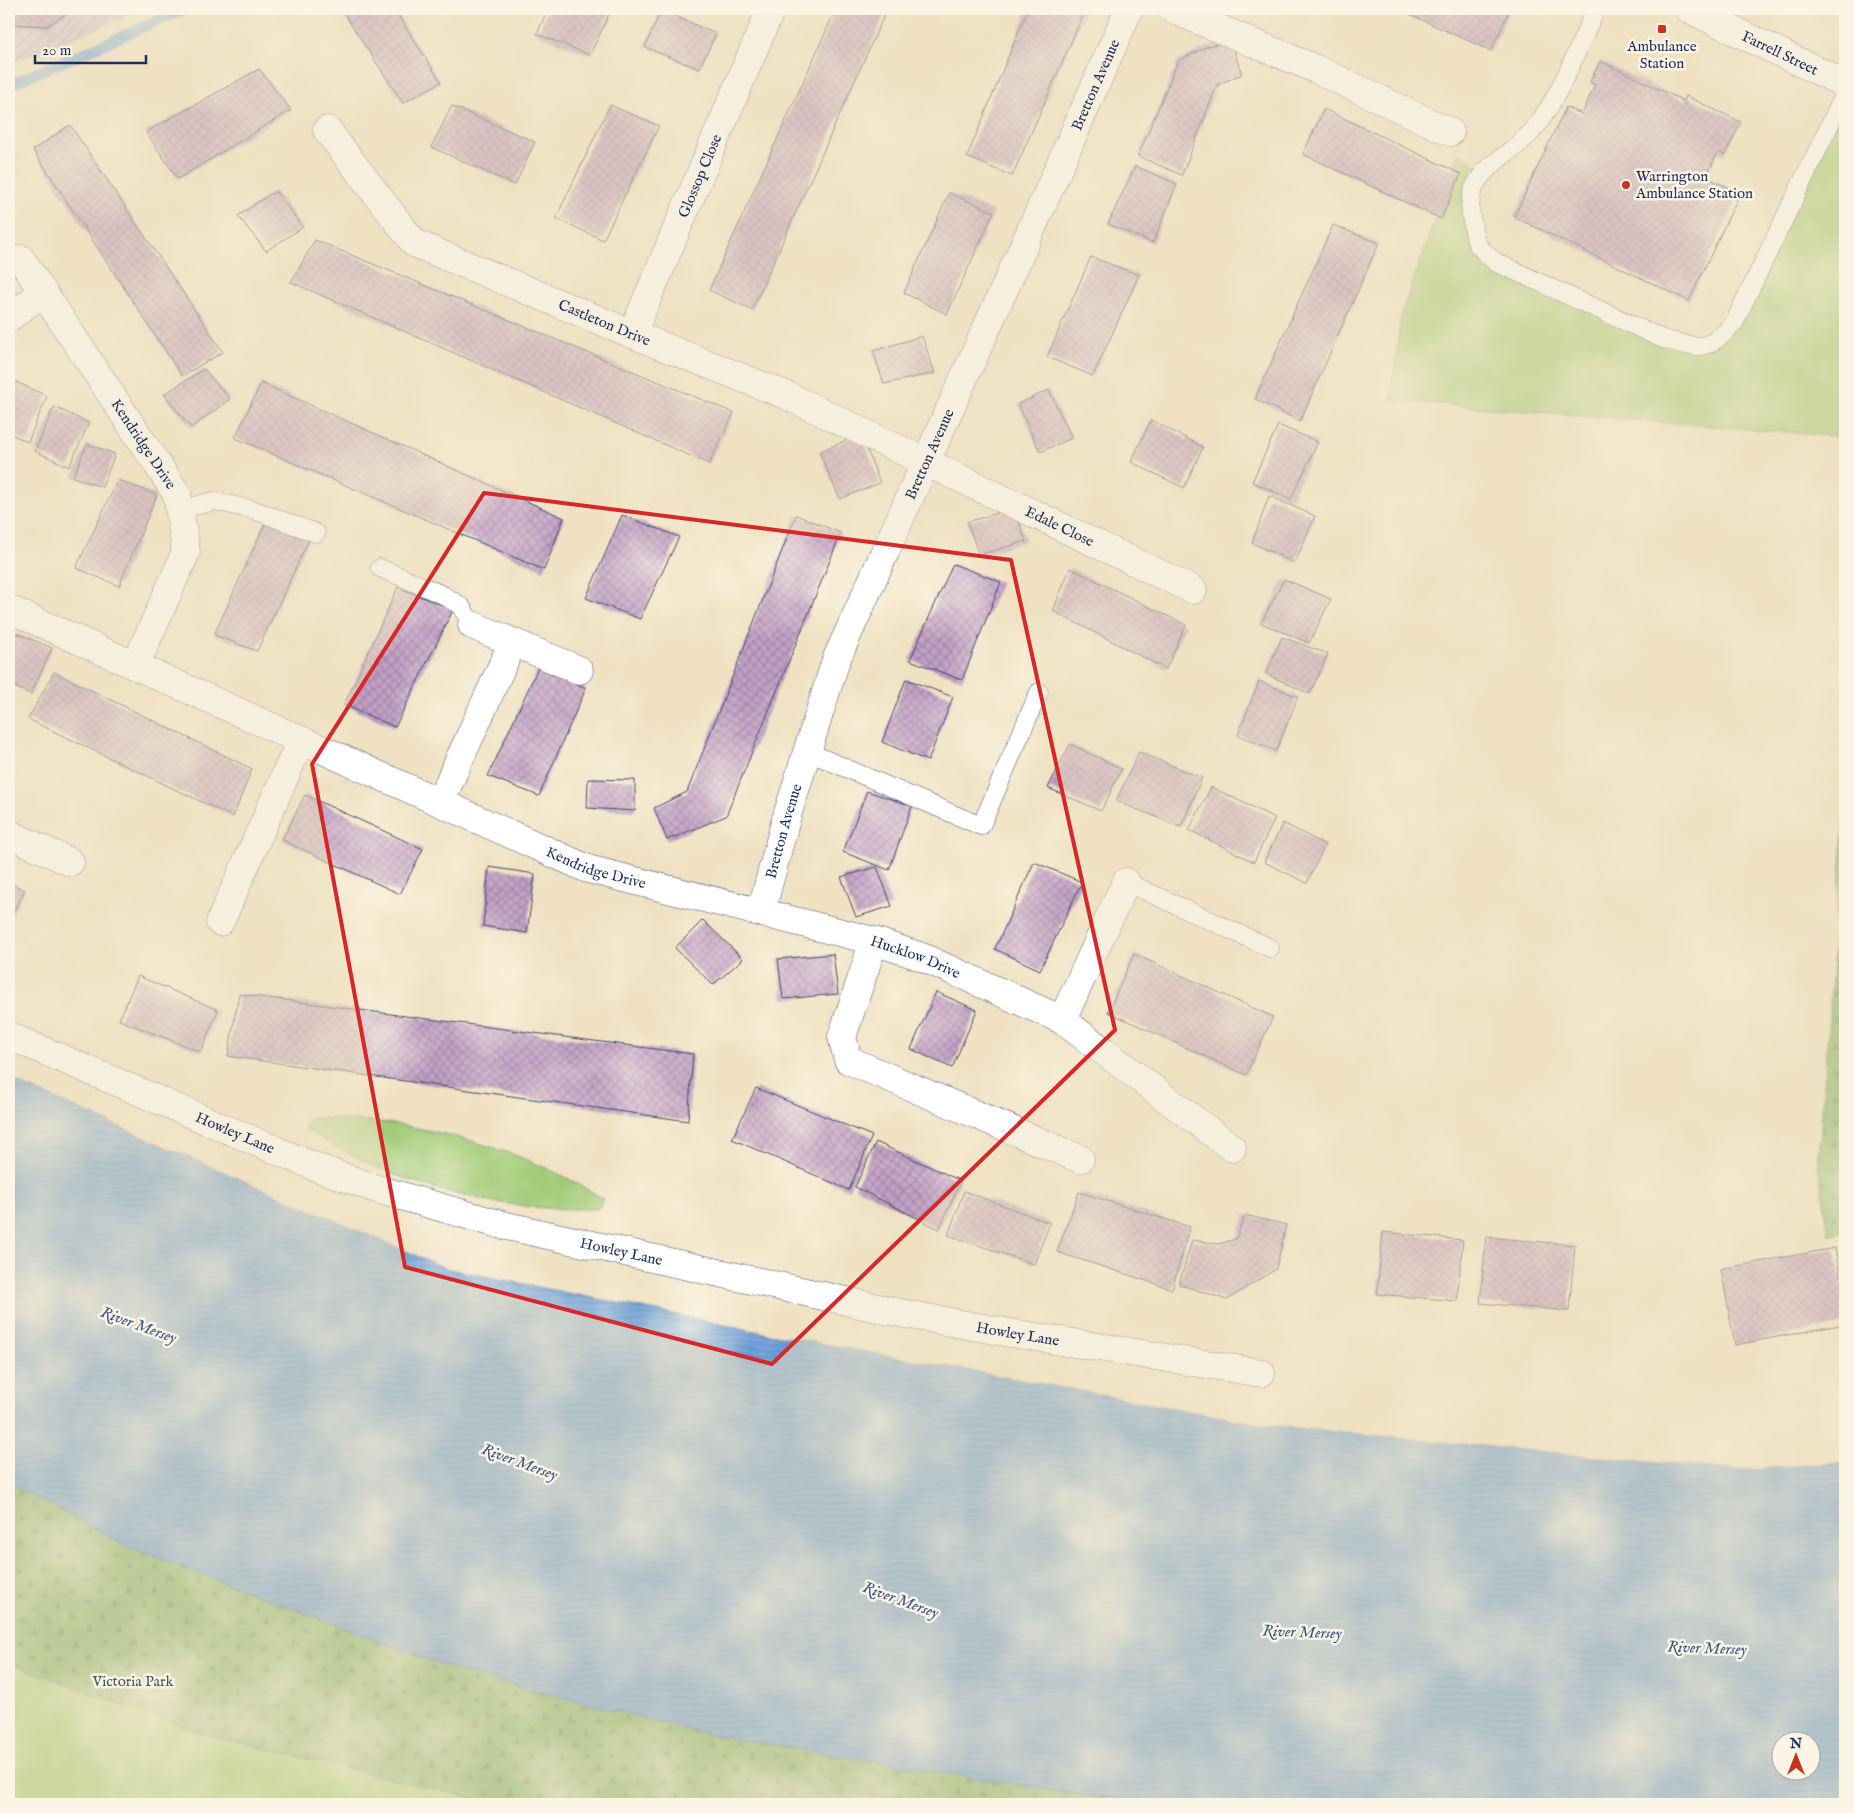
<svg xmlns="http://www.w3.org/2000/svg" width="1854" height="1813" viewBox="0 0 1854 1813" font-family="'IM FELL English',serif">
<style>
.industrial{fill:url(#industrial-furrows)}
.green{fill:#a2cc78;stroke:#5e7e6b}
.forest{fill:url(#forest-firs);stroke:#4e7063}
.water{fill:url(#water-rules);stroke:#44689c;fill-rule:evenodd}
.lines{fill:none;stroke-linecap:round;stroke-linejoin:round}
.stream{stroke:#6da0d9;stroke-width:11}
.building{fill:url(#building-cross-hatch)}
.service-casing{stroke:#3b4a6d;stroke-width:19}
.minor-casing{stroke:#3b4a6d;stroke-width:29}
.tertiary-casing{stroke:#3b4a6d;stroke-width:29}
.service{stroke:#fff;stroke-width:18}
.minor{stroke:#fff;stroke-width:28}
.tertiary{stroke:#fff;stroke-width:28}
.marked{fill:none;stroke:#d62828;stroke-width:4;stroke-linejoin:round}
.poi-dot{fill:#c8321e;stroke:#fcf5e5;stroke-width:2}
.labels{text-anchor:middle;stroke-width:5;stroke-linejoin:round;paint-order:stroke}
.poi-label{font-size:15px;fill:#1b2f5e;stroke:#fcf5e5}
.street-label{font-size:15px;fill:#1b2f5e;stroke:#fcf5e5}
.park-label{font-size:15px;fill:#3d5664;stroke:#fcf5e5}
.water-label{font-size:16px;font-style:italic;fill:#385789;stroke:#fcf5e5}
</style>
<defs>
<pattern id="industrial-furrows" width="10" height="10" patternUnits="userSpaceOnUse" patternTransform="scale(1.25)"><rect width="10" height="10" fill="#ccbed4"/><path d="M-1 1l2-2M0 10L10 0M9 11l2-2" fill="none" stroke="#a59baf"/></pattern>
<pattern id="forest-firs" width="22" height="20" patternUnits="userSpaceOnUse" patternTransform="scale(1.25)"><rect width="22" height="20" fill="#81b068"/><path d="M5 1l3.5 6h-7zM16 11l3.5 6h-7z" fill="#699059"/></pattern>
<pattern id="water-rules" width="6" height="5" patternUnits="userSpaceOnUse" patternTransform="scale(1.25)"><rect width="6" height="5" fill="#6da0d9"/><path d="M0 2.5h6" fill="none" stroke="#5983b3"/></pattern>
<pattern id="building-cross-hatch" width="8" height="8" patternUnits="userSpaceOnUse" patternTransform="scale(1.25)"><rect width="8" height="8" fill="#c3a0c6"/><path d="M0 0l8 8M0 8l8-8" fill="none" stroke="#9e83a4"/></pattern>
</defs>
<rect width="100%" height="100%" fill="#fcf5e5"/>
<filter id="ink" filterUnits="userSpaceOnUse"><feTurbulence type="fractalNoise" baseFrequency=".02" numOctaves="2"/><feDisplacementMap in="SourceGraphic" scale="10" xChannelSelector="R" yChannelSelector="G"/><feConvolveMatrix kernelMatrix="1 2 1 2 8 2 1 2 1" color-interpolation-filters="sRGB"/></filter>
<filter id="wash" filterUnits="userSpaceOnUse"><feTurbulence type="fractalNoise" baseFrequency=".0096" numOctaves="4" result="noise"/><feDisplacementMap in="SourceGraphic" scale="20" xChannelSelector="R" yChannelSelector="G"/><feGaussianBlur stdDeviation="1.12" result="paint"/><feColorMatrix in="noise" values="0 0 0 0 0 0 0 0 0 0 0 0 0 0 0 0 0 1.4 0 .05"/><feComposite in="paint" operator="in"/></filter>
<g filter="url(#wash)">
<rect width="100%" height="100%" fill="#efe1c1"/>
<path class="industrial" d="M9 9H147L9 64Z"/>
<path class="green" d="M1845 106V437L1391 400 1401 315 1459 153 1484 171 1470 195 1477 244 1691 346 1724 335Z
M313 1118C342 1119 371 1120 400 1125 470 1137 543 1160 603 1199L598 1209C529 1211 456 1199 393 1174 363 1162 335 1147 308 1131L305 1128V1122Z
M9 1483 1202 1804H9Z"/>
<path class="forest" d="M1845 802V1232L1829 1236 1818 1165Z
M9 1483 127 1546 462 1672 712 1735 1082 1795 1188 1804H499L206 1735 9 1663Z"/>
<path class="water" d="M9 1079 445 1268 770 1334 1265 1425 1732 1470 1845 1463V1804H1188L1082 1795 712 1735 462 1672 127 1546 9 1483ZM1782 1740H1812V1770H1782Z"/>
<g class="lines">
<path class="stream" d="M9 85 185 9"/>
</g>
<g id="blocks">
<path class="building" d="M9 9H74L47 26 9 24Z
M341 9H394L441 82 403 103Z
M548 9H608L611 10 590 55 537 34Z
M836 9H887L752 310 709 290Z
M1028 9H1078L1085 11 1012 176 967 157Z
M1398 9H1510L1491 51Z
M661 10 716 34 699 69 645 47Z
M1230 40 1242 74 1217 85 1182 175 1138 156 1178 61 1206 47Z
M1600 61 1684 101 1686 96 1741 122 1725 155 1718 152 1706 177 1740 193 1689 301 1514 217 1566 107 1582 114 1595 85 1590 82Z
M259 69 291 110 178 179 146 132Z
M610 105 659 126 603 240 556 218Z
M452 106 535 142 515 185 431 147Z
M1324 109 1461 174 1441 219 1303 154Z
M70 125 223 352 182 376 33 150Z
M1135 166 1177 184 1153 243 1108 224Z
M275 191 303 227 266 251 238 216Z
M949 193 994 212 947 314 904 293Z
M1333 225 1379 243 1300 421 1255 399Z
M315 240 734 413 709 464 291 282Z
M1091 257 1139 275 1093 376 1047 357Z
M922 336 935 373 884 384 873 351Z
M204 369 230 399 191 428 164 394Z
M14 381 47 396 28 442 9 433V392Z
M261 383 564 518 544 570 235 438Z
M1049 390 1072 438 1040 452 1018 404Z
M54 407 89 423 69 467 35 451Z
M1151 420 1203 447 1184 488 1131 462Z
M1278 425 1318 442 1291 499 1252 482Z
M861 434 880 483 840 499 819 452Z
M87 444 115 454 102 487 73 477Z
M118 480 157 495 119 586 76 568Z
M1269 496 1315 516 1295 563 1252 543Z
M1014 508 1026 541 979 555 967 522Z
M622 515 679 537 640 619 586 598Z
M796 515 841 533 726 816 667 840 654 808 687 792Z
M267 519 310 537 257 651 214 635Z
M953 564 1001 582 962 680 910 660Z
M1070 568 1186 625 1166 669 1053 611Z
M1284 579 1331 599 1309 643 1261 623Z
M398 587 453 610 395 727 344 705Z
M16 633 52 648 31 694 9 684V649Z
M1282 637 1328 654 1310 694 1266 674Z
M538 668 586 688 539 796 488 776Z
M54 672 252 769 233 817 28 719Z
M906 679 953 697 928 761 882 742Z
M1259 681 1298 697 1276 751 1238 735Z
M1070 744 1122 769 1101 811 1048 788Z
M1139 752 1202 778 1181 827 1116 801Z
M588 779 635 780V811L587 808Z
M1211 787 1275 818 1254 862 1189 830Z
M867 791 912 806 889 870 843 852Z
M305 795 423 849 400 894 282 840Z
M1283 823 1325 845 1307 883 1264 862Z
M1034 862 1082 882 1040 970 995 949Z
M489 867 535 874 527 933 483 926Z
M877 867 892 906 856 917 841 877Z
M9 883 25 890 9 920Z
M703 920 743 959 713 985 675 948Z
M833 954 838 994 783 999 778 959Z
M1134 954 1273 1017 1246 1075 1108 1012Z
M138 976 218 1010 201 1052 119 1020Z
M936 992 977 1010 952 1068 911 1049Z
M239 994 693 1054 688 1121 228 1056Z
M756 1088 872 1136 849 1190 732 1139Z
M876 1142 961 1181 939 1229 855 1187Z
M964 1191 1050 1223 1034 1264 948 1235Z
M1079 1192 1190 1227 1172 1289 1057 1252Z
M1245 1215 1286 1225 1276 1269 1227 1300 1179 1284 1192 1240 1219 1244 1236 1239Z
M1383 1232 1463 1240 1457 1301 1377 1294Z
M1486 1237 1575 1245 1569 1311 1480 1303Z
M1835 1248 1845 1302V1324L1735 1345 1721 1269Z"/>
</g>
</g>
<g filter="url(#ink)">
<use href="#blocks" fill-opacity="0" stroke="#3b4a6d" stroke-width="1"/>
<g class="lines">
<defs>
<path id="service" d="M1596 9C1578 47 1563 89 1538 124 1513 159 1460 168 1472 221 1473 227 1474 236 1477 243 1480 250 1490 256 1495 262L1663 339C1699 348 1707 353 1734 323L1845 93
M179 510 214 501 254 510 316 533
M380 568 443 595 461 606 472 625
M806 751 981 826 1039 692
M1126 882 1270 948"/>
<g id="minor">
<path d="M1172 9 1318 70 1450 132"/>
<path id="s1" d="M327 130 414 243 632 334 788 396 1193 590"/>
<path id="s2" d="M21 259 177 494 186 552 135 666"/>
<path d="M9 318 43 292"/>
<path id="s3" d="M632 334 771 9"/>
<path id="s4" d="M9 609 588 869 874 941 922 957 1062 1020 1232 1148"/>
<path d="M472 625 579 670"/>
<path d="M440 802 513 642"/>
<path d="M9 834 70 862"/>
<path id="s5" d="M761 912 786 819 836 660 1031 230 1129 9"/>
<path d="M220 922 301 740"/>
<path d="M874 941 842 1037 848 1060 1080 1159"/>
<path d="M1062 1020 1126 882"/>
<path id="s6" d="M9 1036 313 1166 377 1189 502 1225 900 1313 1011 1333 1261 1373"/>
</g>
<g id="tertiary">
<path id="s7" d="M1689 9 1845 84"/>
</g>
</defs>
<use href="#service" class="service-casing"/>
<use href="#minor" class="minor-casing"/>
<use href="#tertiary" class="tertiary-casing"/>
<use href="#service" class="service"/>
<use href="#minor" class="minor"/>
<use href="#tertiary" class="tertiary"/>
</g>
</g>
<path d="M0 0H1854V1813H0ZM484 493 1011 560 1115 1030 772 1364 405 1267 312 764Z" fill="#efe1c1" fill-opacity=".55" fill-rule="evenodd"/>
<path class="marked" d="M484 493 1011 560 1115 1030 772 1364 405 1267 312 764Z"/>
<g class="poi-dot">
<rect x="1657" y="24" width="10" height="10" rx="2.5"/>
<circle cx="1626" cy="185" r="5"/>
</g>
<g class="labels">
<g class="poi-label">
<text x="1662" y="51">Ambulance<tspan x="1662" dy="17">Station</tspan></text>
<text x="1636" y="181" text-anchor="start">Warrington<tspan x="1636" dy="17">Ambulance Station</tspan></text>
</g>
<g class="street-label">
<text dy="5" stroke="none"><textPath href="#s7" startOffset="101">Farrell Street</textPath></text>
<text dy="5" stroke="none"><textPath href="#s5" startOffset="894">Bretton Avenue</textPath></text>
<text dy="5" stroke="none"><textPath href="#s3" startOffset="172">Glossop Close</textPath></text>
<text dy="5" stroke="none"><textPath href="#s1" startOffset="349">Castleton Drive</textPath></text>
<text dy="5" stroke="none"><textPath href="#s2" startOffset="222">Kendridge Drive</textPath></text>
<text dy="5" stroke="none"><textPath href="#s5" startOffset="489">Bretton Avenue</textPath></text>
<text dy="5" stroke="none"><textPath href="#s1" startOffset="848">Edale Close</textPath></text>
<text dy="5" stroke="none"><textPath href="#s5" startOffset="84">Bretton Avenue</textPath></text>
<text dy="5" stroke="none"><textPath href="#s4" startOffset="642">Kendridge Drive</textPath></text>
<text dy="5" stroke="none"><textPath href="#s4" startOffset="974">Hucklow Drive</textPath></text>
<text dy="5" stroke="none"><textPath href="#s6" startOffset="246">Howley Lane</textPath></text>
<text dy="5" stroke="none"><textPath href="#s6" startOffset="651">Howley Lane</textPath></text>
<text dy="5" stroke="none"><textPath href="#s6" startOffset="1056">Howley Lane</textPath></text>
</g>
<g class="park-label">
<text x="133" y="1686">Victoria Park</text>
</g>
<g class="water-label">
<text transform="translate(139 1324) rotate(20)" y="6">River Mersey</text>
<text transform="translate(520 1461) rotate(20)" y="6">River Mersey</text>
<text transform="translate(901 1599) rotate(20)" y="6">River Mersey</text>
<text transform="translate(1302 1631) rotate(2)" y="6">River Mersey</text>
<text transform="translate(1707 1647) rotate(2)" y="6">River Mersey</text>
</g>
</g>
<rect width="1854" height="1813" fill="none" stroke="#fcf5e5" stroke-width="30"/>
<g transform="translate(1796 1756)"><circle r="24" fill="#fcf5e5" stroke="#a2a6af"/>
<path d="M0-4L9 19L0 12L-9 19Z" fill="#c8321e"/>
<text y="-8" font-size="14" font-weight="bold" text-anchor="middle" fill="#1b2f5e">N</text>
</g>
<path d="M35 55v8h111v-8" fill="none" stroke="#1b2f5e" stroke-width="2.5"/>
<text x="42" y="55" font-size="15" fill="#1b2f5e" stroke="#fcf5e5" stroke-width="4" paint-order="stroke">20 m</text>
</svg>
